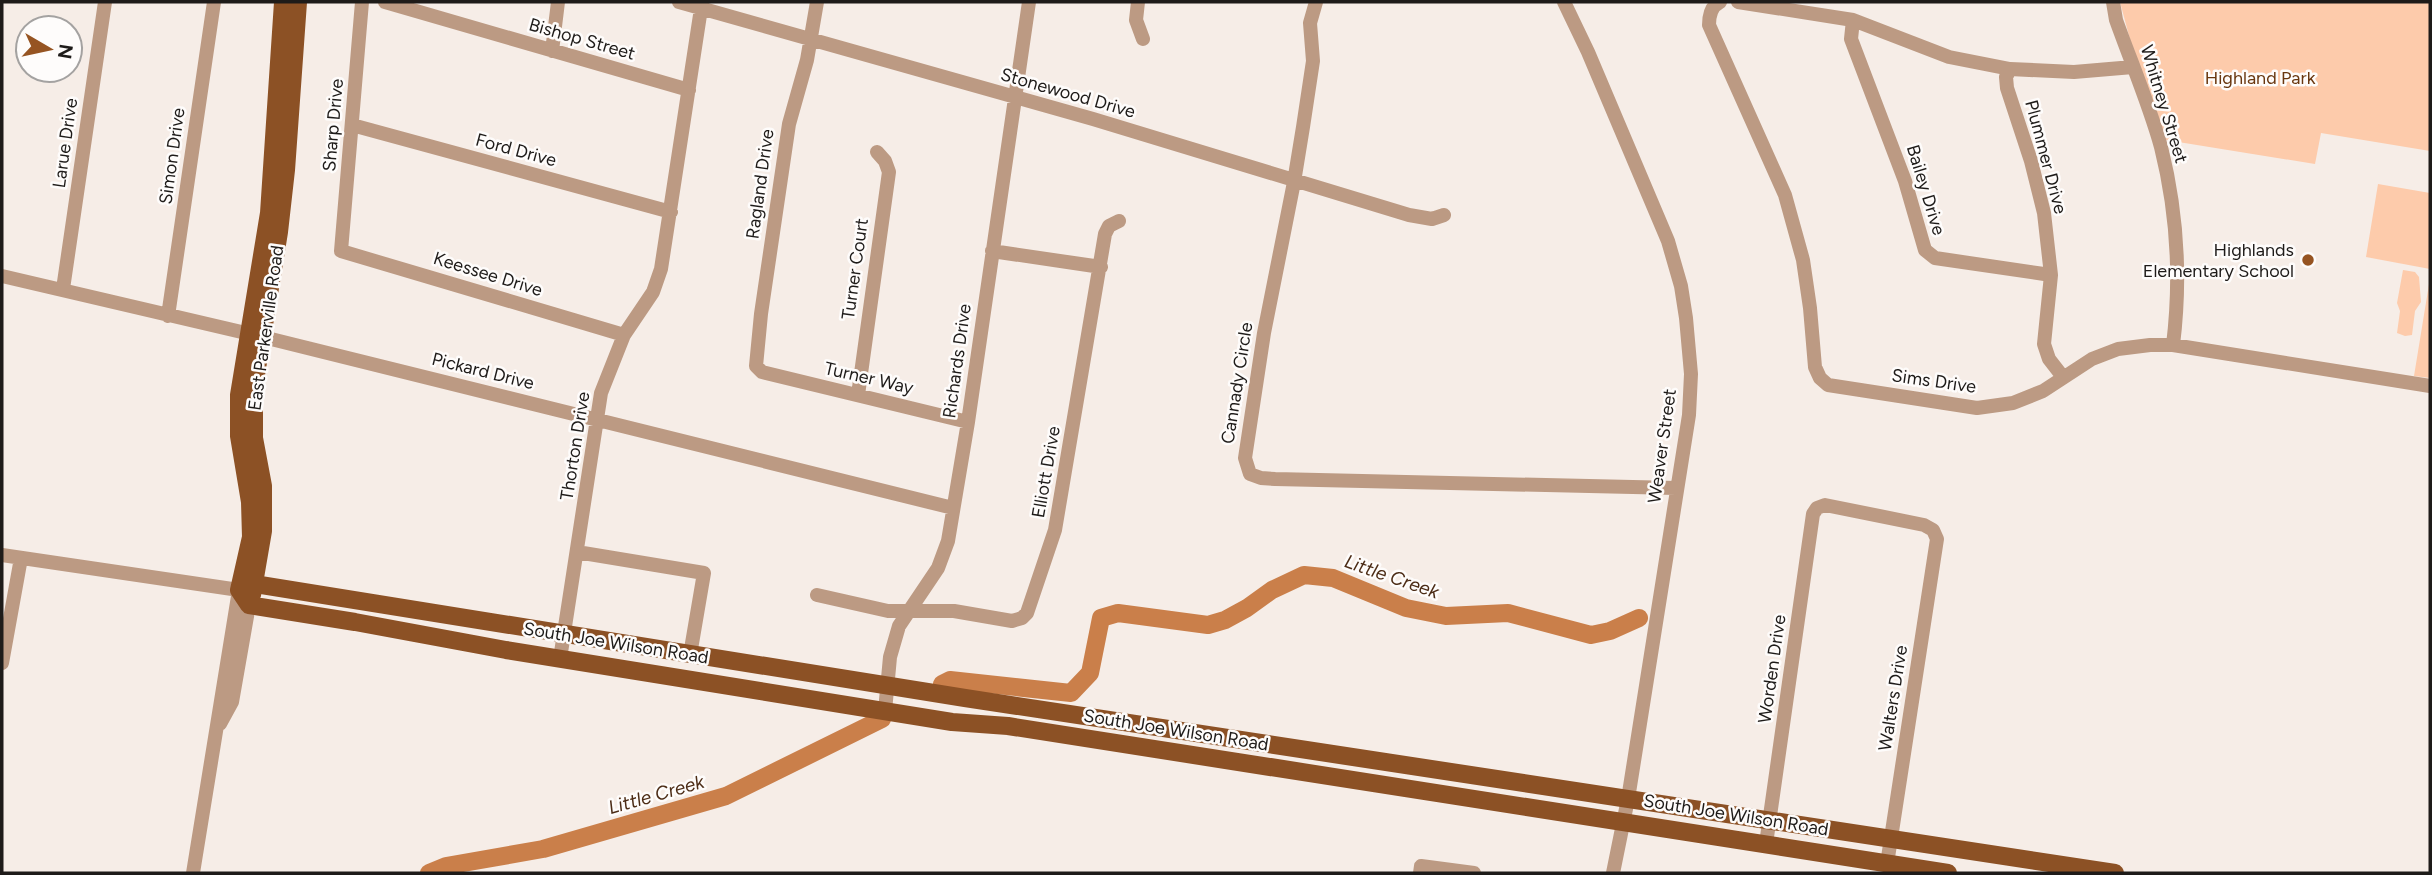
<svg xmlns="http://www.w3.org/2000/svg" width="2432" height="875" viewBox="0 0 2432 875" font-family="Figtree,sans-serif">
<style>
.green{fill:#fdcbab}
.lines{fill:none;stroke-linecap:round;stroke-linejoin:round}
.river{stroke:#ca7f4a;stroke-width:18}
.minor{stroke:#bc9a83;stroke-width:14}
.major{stroke:#8c5125;stroke-width:18}
.poi-dot{fill:#965422;stroke:#fefcfb;stroke-width:2.5}
.labels{text-anchor:middle;stroke-width:5;stroke-linejoin:round;paint-order:stroke}
.street-label{font-size:18px;fill:#1e1b19;stroke:#fefcfb}
.park-label{font-size:18px;fill:#69370f;stroke:#fefcfb}
.poi-label{font-size:18px;fill:#1e1b19;stroke:#fefcfb;text-anchor:end}
.water-label{font-size:19px;font-style:italic;fill:#4c2c16;stroke:#fefcfb}
</style>
<rect width="100%" height="100%" fill="#f6ede7"/>
<path class="green" d="M2120 2H2430V151L2321 133 2315 164 2166 140 2135 58Z
M2378 184 2430 193V269L2366 257Z
M2403 270 2415 272 2419 277 2421 302 2415 311 2412 335 2405 336 2397 333 2400 311 2397 303Z
M2430 278V378L2414 376Z"/>
<g class="lines">
<path class="river" d="M942 684 950 680 1071 693 1090 673 1101 618 1118 613 1208 625 1225 620 1247 608 1272 590 1304 575 1333 578 1406 608 1446 616 1508 613 1591 635 1610 631 1639 618
M429 873 446 866 543 849 726 796 882 719"/>
<path class="minor" d="M362 2 341 251 624 335
M385 2 689 90
M679 2 1093 119 1409 215 1432 219 1444 215
M817 2 807 60 789 124 761 314 756 366 762 372 968 422
M1138 2 1136 20 1143 39
M1316 2 1310 23 1313 61 1303 127 1294 182 1264 333 1245 458 1250 474 1261 478 1275 479 1676 488
M1564 2 1588 52 1668 241 1681 286 1686 318 1691 374 1689 415 1628 799 1613 873
M1720 2C1711 6 1709 16 1709 25L1785 195 1803 260 1810 308 1815 367 1820 378 1828 385 1977 408 2013 403 2043 391 2092 359 2118 349 2150 345H2173L2430 386
M1738 2 1853 20 1949 57 2010 69 2074 72 2133 67
M2113 2 2116 20C2131 62 2149 104 2161 147 2177 211 2181 280 2173 345
M1853 20 1851 39 1905 181 1925 250 1935 258 2051 275
M552 51 558 2
M2010 69 2006 77 2007 88 2031 161 2044 213 2051 275 2044 344 2049 359 2063 377
M352 125 671 212
M992 251 1101 267
M2 276 263 337 953 508
M63 289 105 2
M168 316 214 2
M858 395 889 172 885 161 877 152
M577 552 704 573 690 655
M2 555 239 590 193 873
M817 595 888 611H954L1012 621 1022 618 1027 613 1055 530 1105 234 1109 226 1119 221
M560 659 601 393 624 335 653 292 661 269 702 2
M2 663 21 558
M885 711 890 657 899 626 938 568 948 541 968 422 1029 2
M220 724 232 702 249 605
M1766 844 1813 514 1817 508 1825 505 1924 525 1933 530 1937 539 1887 864
M1420 873 1421 866 1474 873"/>
<path class="major" d="M239 590 254 584 965 698 2115 873
M239 590 249 605 355 622 506 650 952 722 1008 726 1948 873
M239 590 251 537 250 502 239 436V395L269 213 283 2
M252 595 263 531V486L254 438V387L279 232 286 170 298 2"/>
</g>
<circle class="poi-dot" cx="2308" cy="260" r="7"/>
<g class="labels">
<g class="street-label">
<text transform="translate(582 39) rotate(16)" y="6">Bishop Street</text>
<text transform="translate(1068 93) rotate(16)" y="6">Stonewood Drive</text>
<text transform="translate(2164 104) rotate(73)" y="6">Whitney Street</text>
<text transform="translate(333 125) rotate(-85)" y="6">Sharp Drive</text>
<text transform="translate(65 143) rotate(-82)" y="6">Larue Drive</text>
<text transform="translate(516 150) rotate(15)" y="6">Ford Drive</text>
<text transform="translate(172 156) rotate(-82)" y="6">Simon Drive</text>
<text transform="translate(2046 157) rotate(75)" y="6">Plummer Drive</text>
<text transform="translate(760 184) rotate(-82)" y="6">Ragland Drive</text>
<text transform="translate(1926 190) rotate(73)" y="6">Bailey Drive</text>
<text transform="translate(855 269) rotate(-82)" y="6">Turner Court</text>
<text transform="translate(488 274) rotate(17)" y="6">Keessee Drive</text>
<text transform="translate(266 328) rotate(-82)" y="6">East Parkerville Road</text>
<text transform="translate(957 361) rotate(-82)" y="6">Richards Drive</text>
<text transform="translate(483 371) rotate(14)" y="6">Pickard Drive</text>
<text transform="translate(869 378) rotate(13)" y="6">Turner Way</text>
<text transform="translate(1934 381) rotate(8)" y="6">Sims Drive</text>
<text transform="translate(1237 383) rotate(-81)" y="6">Cannady Circle</text>
<text transform="translate(575 446) rotate(-81)" y="6">Thorton Drive</text>
<text transform="translate(1662 446) rotate(-82)" y="6">Weaver Street</text>
<text transform="translate(1046 472) rotate(-80)" y="6">Elliott Drive</text>
<text transform="translate(616 643) rotate(9)" y="6">South Joe Wilson Road</text>
<text transform="translate(1772 669) rotate(-82)" y="6">Worden Drive</text>
<text transform="translate(1893 698) rotate(-81)" y="6">Walters Drive</text>
<text transform="translate(1176 730) rotate(9)" y="6">South Joe Wilson Road</text>
<text transform="translate(1736 815) rotate(9)" y="6">South Joe Wilson Road</text>
</g>
<g class="park-label">
<text x="2260" y="84">Highland Park</text>
</g>
<g class="poi-label">
<text x="2294" y="256">Highlands<tspan x="2294" dy="21">Elementary School</tspan></text>
</g>
<g class="water-label">
<text transform="translate(1392 576) rotate(19)" y="7">Little Creek</text>
<text transform="translate(656 794) rotate(-16)" y="7">Little Creek</text>
</g>
</g>
<rect width="2432" height="875" fill="none" stroke="#1e1b19" stroke-width="7"/>
<g transform="translate(49 49) rotate(99)"><circle r="33" fill="#fefcfb" stroke="#a4a2a1" stroke-width="2"/>
<path d="M0-5L12 26L0 18L-12 26Z" fill="#965422"/>
<text y="-10" font-size="19" font-weight="bold" text-anchor="middle" fill="#1e1b19">N</text>
</g>
</svg>
